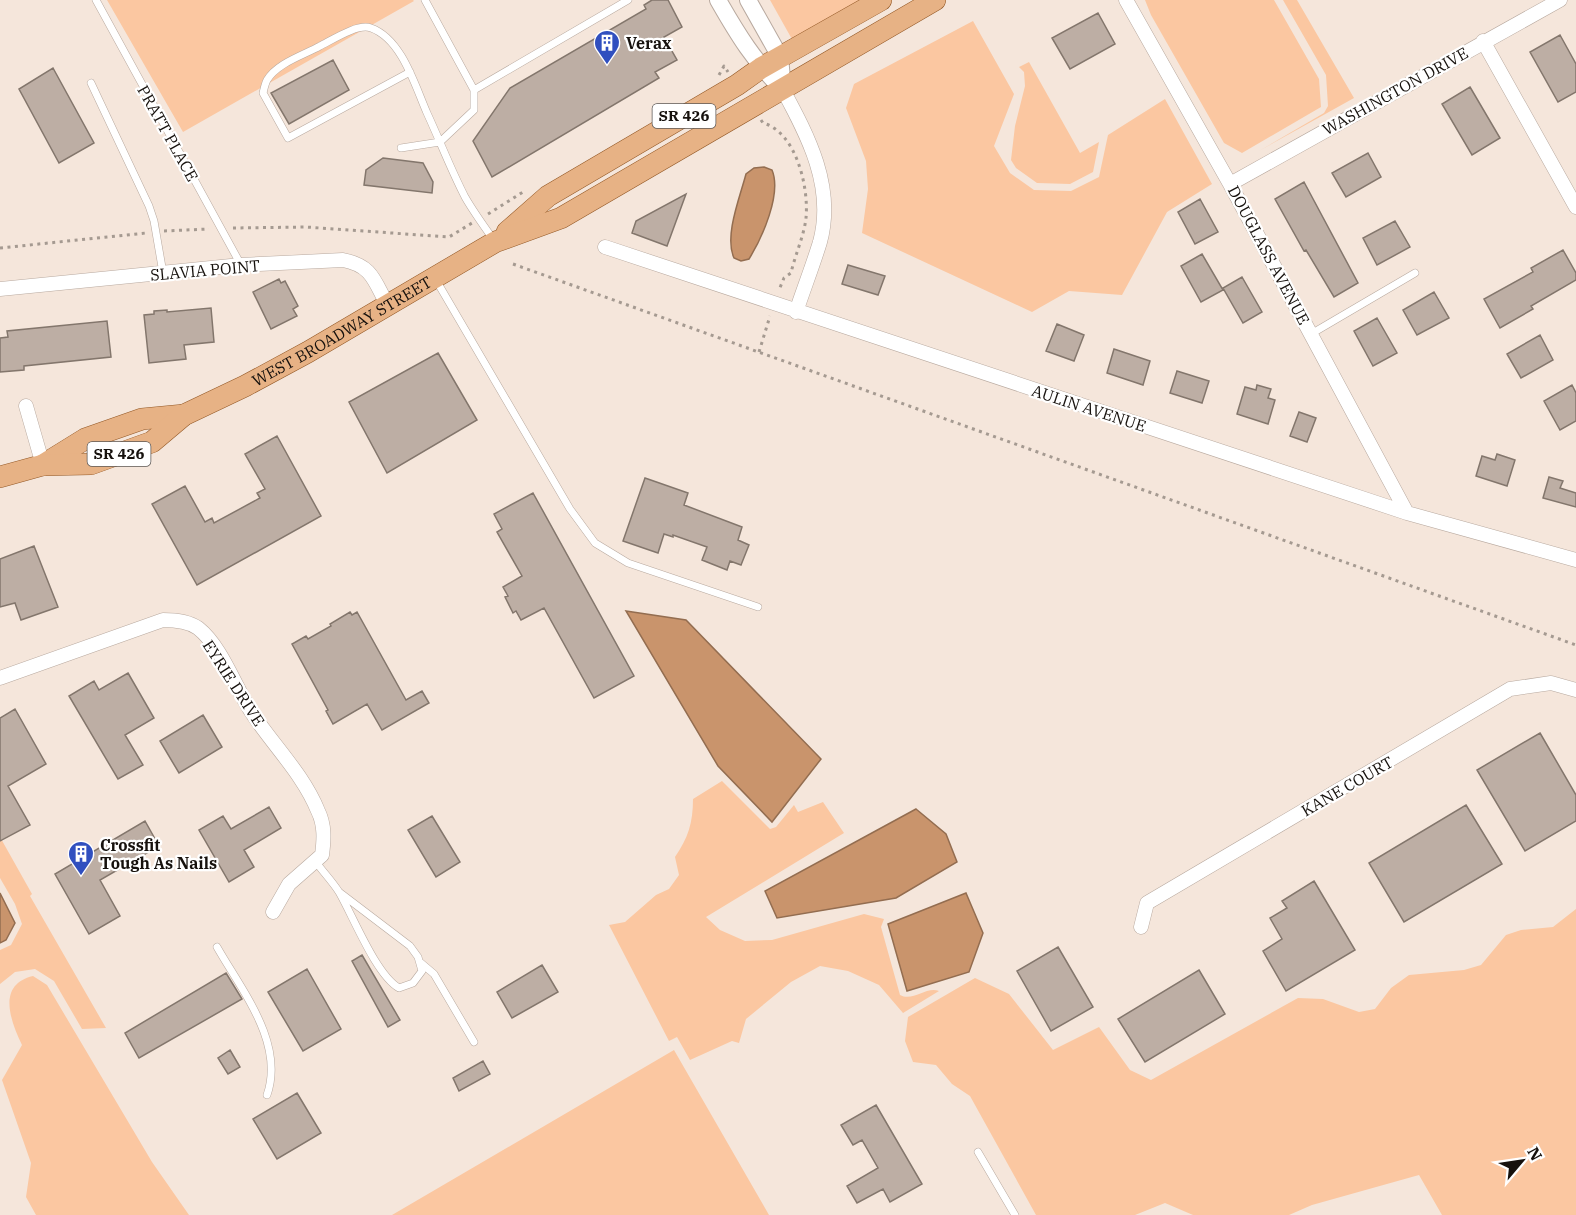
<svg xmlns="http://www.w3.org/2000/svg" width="1576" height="1215" viewBox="0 0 1576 1215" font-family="'IBM Plex Serif',serif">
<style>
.green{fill:#fbc7a1}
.water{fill:#c9946c;stroke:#936d50;stroke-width:1.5}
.building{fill:#bdaea4;stroke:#83766c;stroke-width:1.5}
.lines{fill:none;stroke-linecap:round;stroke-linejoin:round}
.service-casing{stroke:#b8a99f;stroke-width:8}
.minor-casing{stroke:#b8a99f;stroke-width:15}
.tertiary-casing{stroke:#b8a99f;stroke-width:18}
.primary-casing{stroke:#935826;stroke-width:22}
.path{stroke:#a59a91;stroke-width:3;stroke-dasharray:3 4.5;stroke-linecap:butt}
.service{stroke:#fff;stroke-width:7}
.minor{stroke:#fff;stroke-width:14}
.tertiary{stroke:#fff;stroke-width:16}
.primary{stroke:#e7b285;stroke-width:21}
.labels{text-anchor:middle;stroke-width:4.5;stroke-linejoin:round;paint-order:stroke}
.shield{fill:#fff;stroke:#5c5856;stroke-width:1.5}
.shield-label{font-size:15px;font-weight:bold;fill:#16110d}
.poi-label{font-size:16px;font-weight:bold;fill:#16110d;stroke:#fff;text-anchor:start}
.street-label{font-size:16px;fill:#16110d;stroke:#fff}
</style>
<rect width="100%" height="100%" fill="#f5e6db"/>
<path class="green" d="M107 0H413L414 1 183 132Z
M770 0H865L793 41Z
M1145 0H1274L1319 79 1321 107 1242 153 1224 143 1151 15Z
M1283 0H1297L1354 98 1259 151 1324 113 1328 106 1326 75Z
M973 21 1014 94 994 146 1010 173 1034 190 1071 191 1099 177 1108 135 1165 99 1212 184 1167 212 1122 295 1069 291 1032 312 862 233 868 189 866 161 846 108 854 84Z
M1029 62 1080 153 1099 142 1093 172 1070 184 1037 183 1016 168 1011 160 1015 126 1025 86 1024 72 1019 67Z
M722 781 770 829 776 827 794 805 798 812 823 802 844 833 706 917 720 930 745 941 772 940 864 914 884 919 881 927 900 995C913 1002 926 986 939 991L903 1013 879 985 848 971 820 966 791 982 746 1019 739 1043 732 1041 690 1060 677 1037 669 1041 609 925 625 922 656 895 669 889 679 875 675 857C688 838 693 823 693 799Z
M0 837 32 894 30 896 106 1028 82 1029 54 981 35 969 15 972 0 984V950L11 945 22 924 15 904 0 878Z
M1576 909V1215H1442L1419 1175 1312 1205 1289 1215H1193L1165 1203 1135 1215H1036L970 1096 952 1084 936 1065 913 1062 905 1041 908 1017 975 978 1009 994 1053 1050 1099 1027 1130 1070 1151 1080 1298 998 1323 999 1359 1012 1375 1009 1391 988 1409 975 1464 970 1481 965 1506 935 1521 930 1553 927Z
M33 976 47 985 152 1162 189 1215H36L26 1197 31 1163 2 1080 22 1045C7 1014 0 984 33 976Z
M674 1050 769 1215H392Z"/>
<path class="water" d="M764 167 772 170C782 194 762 238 749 259L741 261 734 258C724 236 740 197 746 174L754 168Z
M626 611 686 620 821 759 772 822 718 766Z
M916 809 946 834 957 862 896 898 777 918 765 891Z
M0 893 15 923 6 940 0 943Z
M966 893 983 933 969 972 907 991 888 924Z"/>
<path class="building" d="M652 0H668L682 27 664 37 677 60 655 72 659 78 492 177 473 141 510 88 646 9 644 5Z
M1098 13 1115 44 1070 69 1052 38Z
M1560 35 1576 64V92L1558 102 1530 52Z
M333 60 349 90 289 124 271 93Z
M53 68 94 143 59 163 19 89Z
M1470 87 1500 138 1472 155 1442 104Z
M1368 153 1381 177 1346 197 1332 173Z
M383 158 423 163 433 182 432 193 364 185 366 170Z
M1304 182 1358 283 1334 297 1306 250 1304 251 1275 199Z
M686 194 667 246 632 233 636 221Z
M1200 199 1218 232 1195 244 1178 212Z
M1395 221 1410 247 1377 265 1363 238Z
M1563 250 1576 273V280L1531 306 1533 309 1500 328 1484 299 1533 272 1531 268Z
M1202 254 1223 290 1201 302 1181 266Z
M848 265 885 276 878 295 842 284Z
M1242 277 1262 312 1243 323 1223 288Z
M279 279 281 283 285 281 298 306 293 309 297 316 271 329 253 292Z
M1434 292 1449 318 1417 335 1403 310Z
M211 308 214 342 184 345 186 359 149 363 144 315 154 314V311L167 310V312Z
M1377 318 1397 353 1373 366 1354 331Z
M107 321 111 357 24 366V370L0 372V338L8 337 7 331Z
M1057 324 1084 335 1074 361 1046 351Z
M1540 335 1553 360 1521 378 1507 354Z
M1114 349 1150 361 1143 385 1107 373Z
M438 353 477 420 387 473 349 402Z
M1177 371 1209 381 1202 403 1170 393Z
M1257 385 1271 389 1268 398 1275 400 1268 424 1237 414 1245 387 1256 390Z
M1572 385 1576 393V421L1560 430 1544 401Z
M1299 412 1316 418 1307 442 1290 436Z
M277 436 321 516 197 585 152 504 185 486 205 522 212 518 214 523 260 498 257 493 265 489 245 454Z
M1497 454 1515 460 1507 486 1476 476 1482 456 1495 460Z
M1549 477 1563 481 1560 488 1576 493V507L1543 498Z
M645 478 688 493 684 505 742 527 738 540 749 545 741 565 730 561 727 570 702 560 707 547 673 535V537L664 534 658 553 623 541Z
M533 493 634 676 594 698 544 608 521 620 516 611 513 613 505 597 508 596 503 587 522 576 497 532 502 529 494 514Z
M34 546 58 607 21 620 15 603 0 607V559Z
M350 612 352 615 357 612 406 700 422 691 429 703 382 730 367 704 333 724 326 711 328 710 292 644 306 636 308 639 331 626 330 624Z
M128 673 154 718 125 735 143 765 118 779 69 696 94 681 99 690Z
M15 709 46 764 8 786 30 825 0 841V718Z
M203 715 222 747 179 773 160 741Z
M1540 733 1576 795V821L1525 851 1477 770Z
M1466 805 1502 864 1404 922 1369 863Z
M269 807 281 828 244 850 254 867 229 882 199 830 223 816 231 829Z
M432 816 460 862 436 877 408 830Z
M145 821 159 846 100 880 120 916 89 934 55 874Z
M1314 881 1355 950 1286 991 1263 951 1282 939 1270 918 1287 908 1282 901Z
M1058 947 1093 1007 1051 1031 1017 971Z
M362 955 400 1020 388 1027 352 961Z
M542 965 558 992 512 1018 497 992Z
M307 969 341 1029 303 1051 268 992Z
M1199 970 1225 1014 1145 1062 1118 1019Z
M226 973 242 999 139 1058 125 1033Z
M230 1050 240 1067 228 1074 218 1058Z
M483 1061 490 1074 459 1091 453 1078Z
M297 1093 321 1133 277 1159 253 1119Z
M876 1105 922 1184 890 1202 883 1189 857 1203 847 1186 878 1168 862 1140 853 1145 841 1125Z"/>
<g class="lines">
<defs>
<path id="service" d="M96 0 241 265
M425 0 474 90 628 0
M410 72 288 138 263 93C264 89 265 84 267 80 277 63 304 55 320 46 332 40 358 23 371 28 402 39 415 86 427 113 440 141 451 170 465 197 473 211 483 225 493 239
M91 83 149 206 154 221 163 273
M401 148 440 142 474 110V90
M436 280 570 509 595 543 628 563 758 607
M1311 334 1415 273
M316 862C323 872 332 881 339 892 353 916 376 975 399 988L413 983 422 971 418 957 410 946 339 892
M217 947C242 991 285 1043 267 1095
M421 963 434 974 474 1042
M978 1152 1015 1215"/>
<path id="minor" d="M1126 0 1230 184 1407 513
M1483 41 1576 207
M783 90C808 136 835 187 820 242 813 265 804 288 796 312
M1230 184 1560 0
M605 247 1407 513 1576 560
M0 289 241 265 343 260C373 266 374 281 388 306
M26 406 43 465
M0 678 163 620C175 620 188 621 198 628 222 647 235 687 252 713 273 745 303 774 318 811 325 825 324 840 322 855L289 884 273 912
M1141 927 1147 903 1510 689 1551 683 1576 690"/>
<path id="tertiary" d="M718 0C738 35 754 61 783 90
M748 0 780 57 783 90"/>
<g id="primary">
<path d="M507 232 548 196 737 85 761 68 881 0"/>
<path d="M43 465 85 439 142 419 184 415"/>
<path id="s1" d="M0 477 43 465 91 464 152 442 184 415 245 386 308 352 495 242 561 218 935 0"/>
</g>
</defs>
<use href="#service" class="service-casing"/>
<use href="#minor" class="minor-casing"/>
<use href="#tertiary" class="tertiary-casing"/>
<use href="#primary" class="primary-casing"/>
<path class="path" d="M719 75 724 66 728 72
M761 120 763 123C796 132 809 187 806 218 804 236 795 255 791 273L784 278 779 290
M488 214 523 192
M233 228 306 227 449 237 472 223
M164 231 209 229
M0 248 146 233
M513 264 1576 645
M759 352 770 316"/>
<use href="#service" class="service"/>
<use href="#minor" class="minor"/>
<use href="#tertiary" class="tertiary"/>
<use href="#primary" class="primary"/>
</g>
<defs>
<symbol id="building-pin" viewBox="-11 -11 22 30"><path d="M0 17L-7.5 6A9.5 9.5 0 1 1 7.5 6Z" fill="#304fbf" stroke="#fff"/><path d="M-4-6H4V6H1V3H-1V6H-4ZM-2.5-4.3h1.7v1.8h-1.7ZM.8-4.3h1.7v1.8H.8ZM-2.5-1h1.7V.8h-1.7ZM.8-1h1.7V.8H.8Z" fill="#fff"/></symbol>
</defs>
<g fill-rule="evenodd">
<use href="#building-pin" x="592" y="28" width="30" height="40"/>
<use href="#building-pin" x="66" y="839" width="30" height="40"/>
</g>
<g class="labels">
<g class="shield">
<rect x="652.5" y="104" width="63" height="24" rx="4.5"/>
<rect x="87.5" y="442" width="63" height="24" rx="4.5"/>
</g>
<g class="shield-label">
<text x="684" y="121">SR 426</text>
<text x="119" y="459">SR 426</text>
</g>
<g class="poi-label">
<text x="626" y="49">Verax</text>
<text x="100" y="851">Crossfit<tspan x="100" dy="18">Tough As Nails</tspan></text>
</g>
<g class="street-label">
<text transform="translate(1395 91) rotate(-29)" y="6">WASHINGTON DRIVE</text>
<text transform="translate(168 133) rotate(61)" y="6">PRATT PLACE</text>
<text transform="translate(1269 255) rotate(62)" y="6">DOUGLASS AVENUE</text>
<text transform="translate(205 270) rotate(-5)" y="6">SLAVIA POINT</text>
<text dy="6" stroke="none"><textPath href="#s1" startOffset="378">WEST BROADWAY STREET</textPath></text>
<text transform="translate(1089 408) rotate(18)" y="6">AULIN AVENUE</text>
<text transform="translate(234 683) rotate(57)" y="6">EYRIE DRIVE</text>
<text transform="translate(1347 786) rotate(-30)" y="6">KANE COURT</text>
</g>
</g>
<g transform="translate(1522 1161) rotate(61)" stroke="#ffffff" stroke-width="4.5" paint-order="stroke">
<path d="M0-4.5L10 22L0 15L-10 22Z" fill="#16110d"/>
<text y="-9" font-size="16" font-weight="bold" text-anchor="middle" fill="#16110d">N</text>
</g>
</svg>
